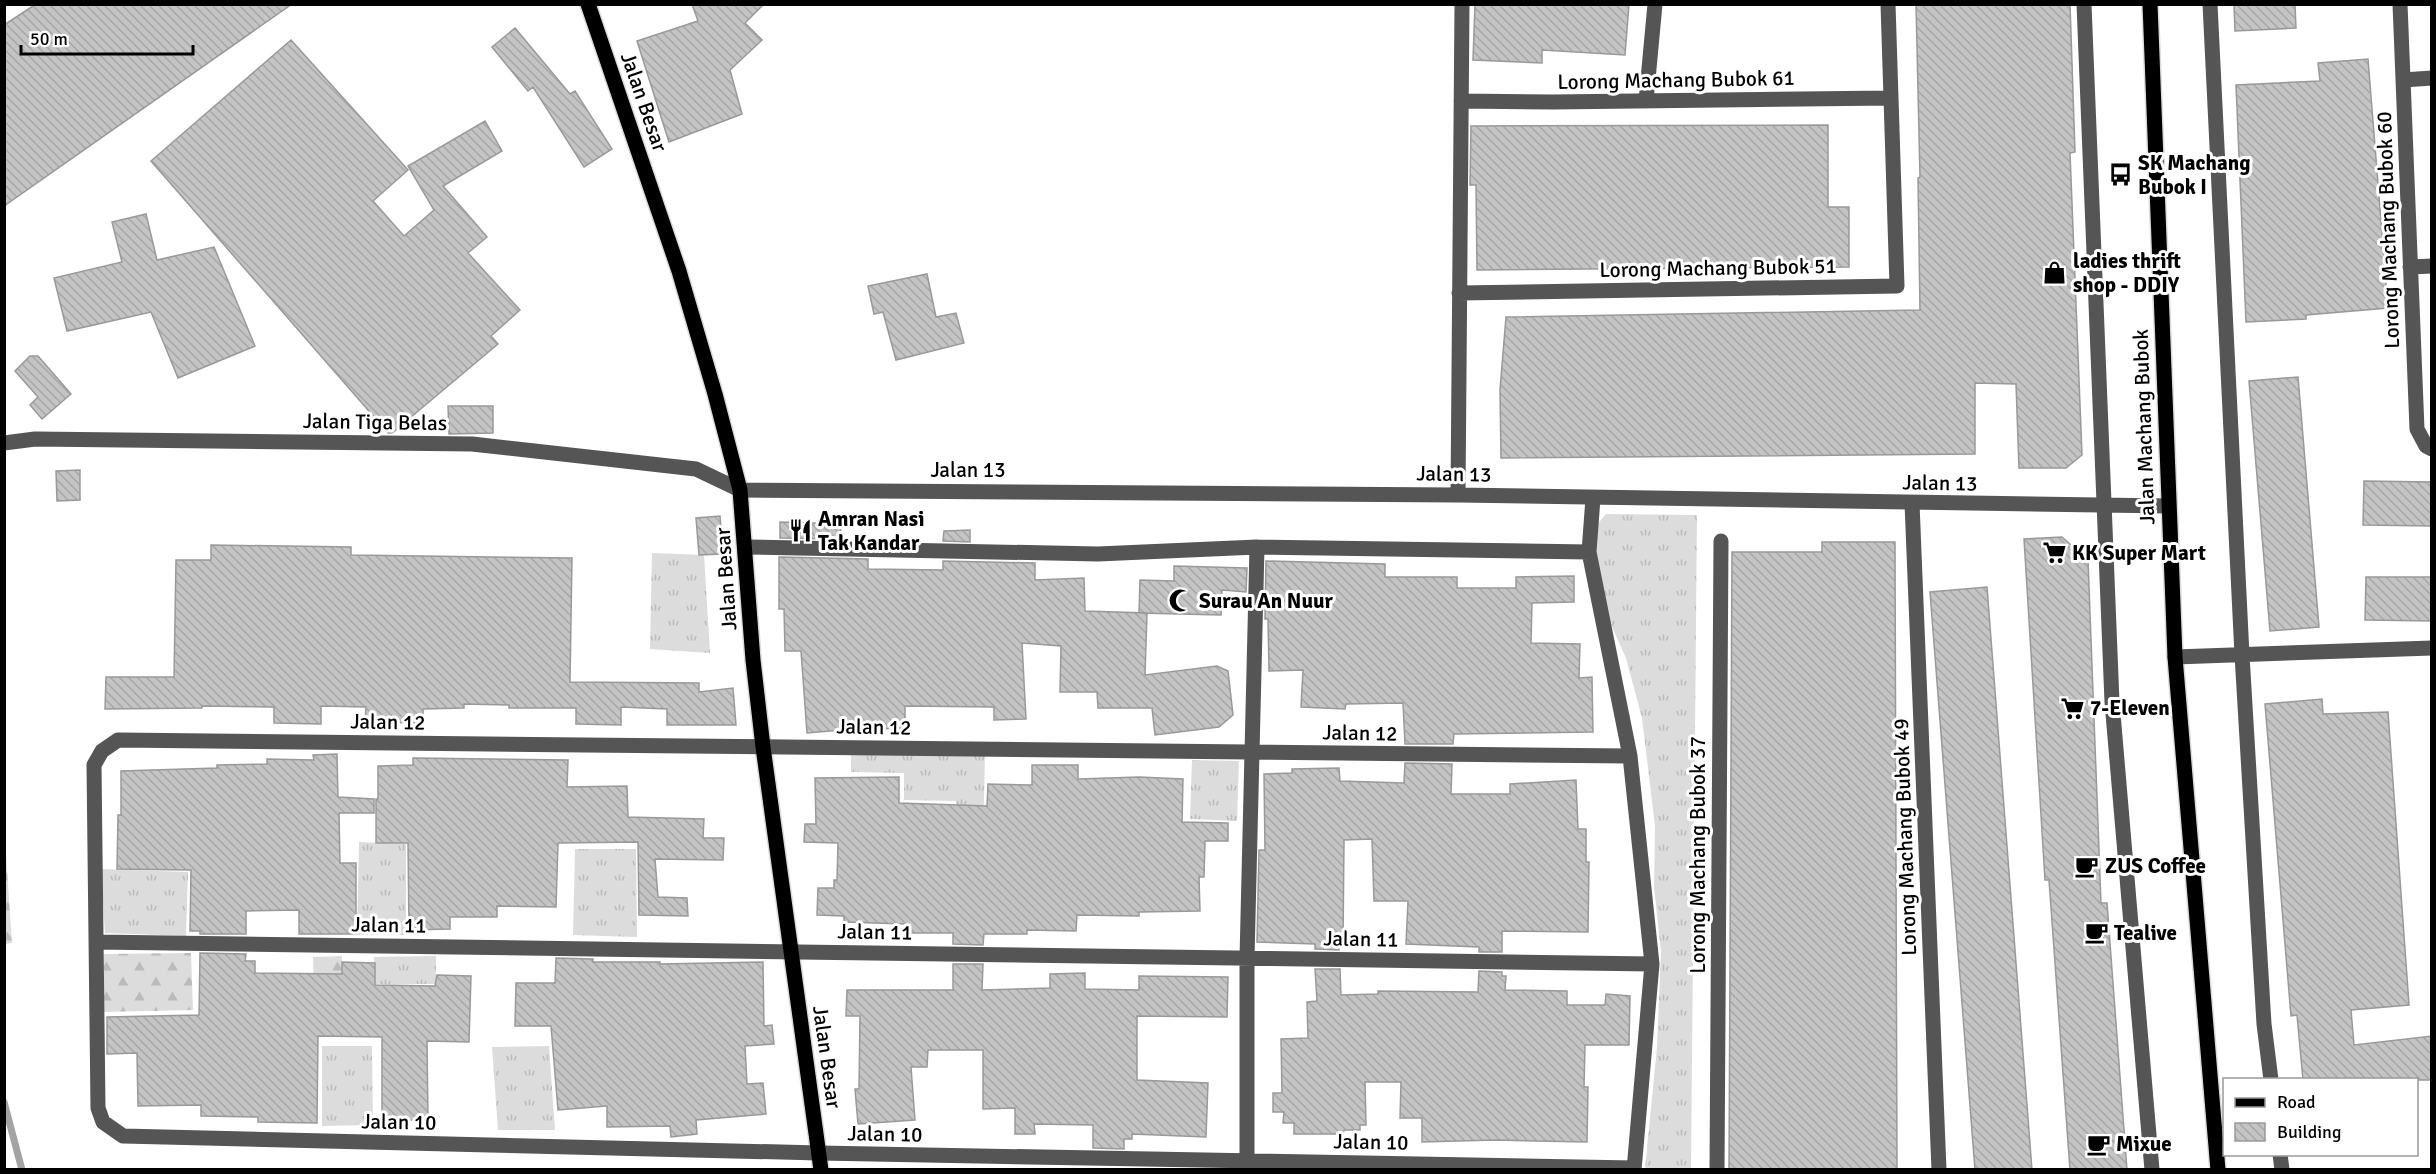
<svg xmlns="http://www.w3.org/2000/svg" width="2436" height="1174" viewBox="0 0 2436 1174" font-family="Signika,sans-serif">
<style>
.grass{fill:url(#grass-tufts)}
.forest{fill:url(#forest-firs)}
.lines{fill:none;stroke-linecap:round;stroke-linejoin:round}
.stream{stroke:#a3a3a3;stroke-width:7}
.building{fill:url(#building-back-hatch);stroke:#999;stroke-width:1.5}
.major-casing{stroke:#dbdbdb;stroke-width:18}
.minor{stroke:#555;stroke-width:15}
.major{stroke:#000;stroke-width:15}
.labels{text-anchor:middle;stroke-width:6;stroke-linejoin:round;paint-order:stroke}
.street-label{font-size:21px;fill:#000;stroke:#fff}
.poi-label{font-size:21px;font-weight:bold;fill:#000;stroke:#fff;text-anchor:start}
</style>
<defs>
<pattern id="grass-tufts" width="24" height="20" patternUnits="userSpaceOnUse" patternTransform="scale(1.5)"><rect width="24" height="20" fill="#dcdcdc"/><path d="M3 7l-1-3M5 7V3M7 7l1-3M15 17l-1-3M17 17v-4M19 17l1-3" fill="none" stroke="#bbb"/></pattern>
<pattern id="forest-firs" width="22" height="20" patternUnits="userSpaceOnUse" patternTransform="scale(1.5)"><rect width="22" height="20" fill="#dcdcdc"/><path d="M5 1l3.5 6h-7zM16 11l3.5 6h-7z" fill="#bbb"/></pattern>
<pattern id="building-back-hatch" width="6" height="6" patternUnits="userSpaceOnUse" patternTransform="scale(1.5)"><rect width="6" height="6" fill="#c4c4c4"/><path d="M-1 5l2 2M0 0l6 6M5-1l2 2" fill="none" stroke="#a7a7a7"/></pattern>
</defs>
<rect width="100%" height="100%" fill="#fff"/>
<path class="grass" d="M1606 514 1697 515 1691 1169H1645L1657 1047 1661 952 1654 886 1655 826 1642 718 1626 658 1598 596 1595 527Z
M652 553 704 555 710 653 650 649Z
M851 751 985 753 983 847H956V801L904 800V773L851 772Z
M1192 760 1239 761 1237 821 1190 819Z
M359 842 406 844V935H357Z
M575 849H636L637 937 573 935Z
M101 869 188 872 186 936 105 933Z
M436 956V984H375L374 957Z
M322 1046H372L373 1125 322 1126Z
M549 1046 555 1130H498L492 1047Z"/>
<path class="forest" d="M5 840 12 943 5 944H4Z
M191 953 193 1010 103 1012 104 954Z
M342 956 341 1029H315L313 957Z"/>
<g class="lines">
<path class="stream" d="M4 1102 22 1170"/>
</g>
<path class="building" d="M36 4H292L4 206V25Z
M692 4H764L745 23 762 40 730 70 742 114 669 142 637 41 698 21Z
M1475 4H1629L1625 55 1542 50V63L1473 60Z
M1916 4H2070L2075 152 2070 153 2082 455 2066 468H2019L2016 384 1975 383V454L1501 458 1500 390 1506 317 1920 310 1918 178 1920 177Z
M2234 4H2295L2296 28 2235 31Z
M515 28 570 94 575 91 612 149 584 167 533 87 528 91 492 47Z
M291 40 408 170 373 201 404 236 434 210 408 166 485 121 502 151 443 186 487 237 468 253 520 310 491 336 498 344 392 433H388L151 161Z
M2368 59 2388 308 2306 315V319L2246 322 2236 85 2320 81 2318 63Z
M1828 125V207H1849V267L1477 270 1476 185H1470L1471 126Z
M146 214 157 260 214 247 255 346 178 378 151 312 67 331 54 278 122 262 112 222Z
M927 274 936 317 956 313 964 343 896 360 883 312 874 314 868 286Z
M30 356H38L71 394 42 419 30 405 38 397 15 371Z
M2298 377 2319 627 2270 631 2249 381Z
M448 406H493V433L449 434Z
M80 470V500L57 501 56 471Z
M2364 481 2432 482V526L2363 525Z
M720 516 723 554 699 555 696 518Z
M780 522 841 524 840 539 780 538Z
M970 530V542L943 541 944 531Z
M2062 537 2088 560 2101 903H2107L2127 1170H2070L2049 880H2045L2024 539Z
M1822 542H1895L1897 1170H1729L1732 552H1822Z
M211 545 351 547V555L572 558 570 682 699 683V692L733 688 736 725H667V709L621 707V725L576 724V708H509V705L464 704V708L423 709V723L365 722 366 707 321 706V724L274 723V707L202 706V708L105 709 106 677H174L176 560H211Z
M779 557 868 559V569L943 570V561L1035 563V580L1084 578 1085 611 1147 613 1145 675 1217 666 1228 671 1233 715 1219 727 1155 735 1152 708H1098L1097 692H1060L1061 646 1022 643 1026 719 994 720V707L905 706V728L877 729V727L807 733 801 651H785L784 609H779Z
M1266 561 1385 564V577H1457V588H1516V577L1574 576V602L1532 603 1531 643 1580 644 1579 678 1592 677 1593 732 1454 734 1453 744H1405L1403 703 1346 704 1345 709 1301 707 1303 670 1269 671 1268 619H1265Z
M1174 566 1247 568 1246 592 1222 590 1221 615 1139 613 1140 580 1174 581Z
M2366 577H2432V621L2365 620Z
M1987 587 2032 1170H1975L1930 592Z
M2322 699 2323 714 2388 712 2409 1005 2351 1010 2354 1045 2432 1036V1080H2303L2297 1015 2291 1016 2265 704Z
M337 754 338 797 374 799V813H339L340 863H356V934H299V910L246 911V934H200V931H190L191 870 117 869 118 815H121V771L217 768V765L267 764V759L314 760 313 755Z
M413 758 568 760 567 787 627 786 628 817 704 819 703 838H724L723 860 655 859 658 897 687 898 688 916 639 915 638 842 558 843 556 907 497 906V917H450V929L409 930 408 843H376V799H378V766L413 765Z
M1405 763 1452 764 1451 794H1510V784L1576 780 1578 829H1586V862H1589L1588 932 1502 931V952H1479V947L1406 944 1408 901H1374L1372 839 1344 840 1343 945 1338 944 1339 950 1315 949V944L1257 942 1259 850H1265L1264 774 1292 773V769L1339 768 1340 781 1404 783Z
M1032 765H1078V779L1139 777 1183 779 1182 822 1228 823V841H1205L1204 877H1199L1200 911 1139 912V916L1077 915 1076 931 1027 930V934H984L983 945 953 944V933H905L906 924 844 922V916L817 915 818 888H834V880H837L838 843 804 842 805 824H816L815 778 899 777V803L987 806 988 784 1032 785Z
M200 953 246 954 245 961H255V973L342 974V962L375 963V985L435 986 437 975 471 976 469 1042 427 1041 428 1120H382V1037L318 1036 317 1123 258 1122V1117L201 1116V1105L138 1106 137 1053 107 1054V1017L199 1015Z
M556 958 593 959V962H660V964L763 962 764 1026 772 1025 774 1044 745 1046 747 1084 763 1083 766 1114 696 1120 697 1134 671 1137 670 1126 607 1127V1106L558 1110 551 1026H515L516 983H555Z
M953 964H983L982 990 1050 988V974L1085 973V989L1139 990V976L1228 977 1227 1017 1137 1016V1080L1208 1083 1206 1137 1132 1134V1139H1124V1149L1093 1148V1125L1034 1124 1035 1134H1015V1108L983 1109V1050H928L927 1067H911L915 1120 858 1124 855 1089H859L860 1016H846L847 990H953Z
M1315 969H1340L1341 995 1378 994V991L1478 992 1479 971 1502 972V976H1506L1505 990 1567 991V1005H1605L1606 994 1630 996 1629 1045H1585L1584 1087H1588L1587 1142 1495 1140 1422 1142V1118H1400L1401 1082H1365L1366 1125H1360V1130H1344L1343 1134H1294V1123H1283L1284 1112H1273V1093H1282L1281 1039 1308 1038 1307 1002 1317 1001Z"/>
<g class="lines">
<defs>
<path id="major" d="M588 4 679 271 715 394 740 490 753 660 763 747 821 1170
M2150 4 2175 657 2218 1170"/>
</defs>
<use href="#major" class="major-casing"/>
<path class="minor" d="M2084 4 2112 702 2152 1170
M2210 4 2242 655 2264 1024 2271 1080
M2400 4 2417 429 2426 446 2432 449
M2403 80 2432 78
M1461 101 1553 102 1891 98
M1646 101 1655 4
M2410 267 2432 266
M1459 293 1897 286 1888 4
M4 443 35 439 472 444 696 469 740 490 1458 495 2168 506
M1458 495 1462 4
M1593 498 1589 552 1630 756 1652 964 1634 1170
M1912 503 1939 1170
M746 547 1098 554 1257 547 1589 552
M2175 657 2432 648
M1630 756 118 740 102 751 94 765 98 1108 103 1122 123 1136 819 1153 1634 1168
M97 942 1652 964
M2280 1154 2282 1170
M1247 1170V958L1257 547
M1717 1170 1721 541"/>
<use href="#major" class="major"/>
</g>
<defs>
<symbol id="bus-bare" viewBox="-9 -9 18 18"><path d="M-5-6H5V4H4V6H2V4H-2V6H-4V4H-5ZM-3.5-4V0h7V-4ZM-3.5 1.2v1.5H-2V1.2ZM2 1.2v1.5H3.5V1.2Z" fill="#000" stroke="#fff" stroke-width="2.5" paint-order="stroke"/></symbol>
<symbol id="shop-bare" viewBox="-9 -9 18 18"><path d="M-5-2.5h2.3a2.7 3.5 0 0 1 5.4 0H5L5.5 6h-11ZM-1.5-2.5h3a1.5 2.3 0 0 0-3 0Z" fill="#000" stroke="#fff" stroke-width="2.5" paint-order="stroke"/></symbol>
<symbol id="restaurant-bare" viewBox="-9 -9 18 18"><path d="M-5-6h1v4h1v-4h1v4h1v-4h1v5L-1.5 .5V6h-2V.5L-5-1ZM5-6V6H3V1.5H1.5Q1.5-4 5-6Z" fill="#000" stroke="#fff" stroke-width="2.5" paint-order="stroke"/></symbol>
<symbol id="supermarket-bare" viewBox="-9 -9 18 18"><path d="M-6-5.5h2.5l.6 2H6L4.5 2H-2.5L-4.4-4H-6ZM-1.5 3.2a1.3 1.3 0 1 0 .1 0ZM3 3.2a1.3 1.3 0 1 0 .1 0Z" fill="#000" stroke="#fff" stroke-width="2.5" paint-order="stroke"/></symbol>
<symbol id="mosque-bare" viewBox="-9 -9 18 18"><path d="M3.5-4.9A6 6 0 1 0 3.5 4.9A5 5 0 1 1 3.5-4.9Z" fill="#000" stroke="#fff" stroke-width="2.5" paint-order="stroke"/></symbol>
<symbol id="cafe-bare" viewBox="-9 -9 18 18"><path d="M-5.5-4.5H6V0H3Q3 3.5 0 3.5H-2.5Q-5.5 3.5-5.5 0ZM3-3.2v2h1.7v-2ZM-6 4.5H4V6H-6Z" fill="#000" stroke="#fff" stroke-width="2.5" paint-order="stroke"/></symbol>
</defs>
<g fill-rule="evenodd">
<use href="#bus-bare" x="2104" y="158" width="33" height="33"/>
<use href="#shop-bare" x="2038" y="256" width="33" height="33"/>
<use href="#restaurant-bare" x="784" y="514" width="33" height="33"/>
<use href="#supermarket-bare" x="2038" y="536" width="33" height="33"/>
<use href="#mosque-bare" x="1164" y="584" width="33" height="33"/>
<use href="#supermarket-bare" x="2056" y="692" width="33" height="33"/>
<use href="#cafe-bare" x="2070" y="850" width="33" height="33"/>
<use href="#cafe-bare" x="2080" y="916" width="33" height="33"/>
<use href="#cafe-bare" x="2082" y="1128" width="33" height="33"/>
</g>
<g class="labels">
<g class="street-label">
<text transform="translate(1676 80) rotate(-1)" y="7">Lorong Machang Bubok 61</text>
<text transform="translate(644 102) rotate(71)" y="7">Jalan Besar</text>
<text transform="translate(2388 230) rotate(-92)" y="7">Lorong Machang Bubok 60</text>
<text transform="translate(1718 268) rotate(-1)" y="7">Lorong Machang Bubok 51</text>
<text transform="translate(375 422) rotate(1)" y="7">Jalan Tiga Belas</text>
<text transform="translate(2144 427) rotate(-92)" y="7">Jalan Machang Bubok</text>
<text x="968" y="477">Jalan 13</text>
<text transform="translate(1454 474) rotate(1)" y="7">Jalan 13</text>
<text transform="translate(1940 483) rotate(1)" y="7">Jalan 13</text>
<text transform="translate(726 579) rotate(-94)" y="7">Jalan Besar</text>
<text transform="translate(388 722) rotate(1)" y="7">Jalan 12</text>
<text transform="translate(874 727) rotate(1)" y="7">Jalan 12</text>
<text transform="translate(1360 733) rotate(1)" y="7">Jalan 12</text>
<text transform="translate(1905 837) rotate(-92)" y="7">Lorong Machang Bubok 49</text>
<text transform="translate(1698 855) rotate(-90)" y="7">Lorong Machang Bubok 37</text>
<text transform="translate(389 925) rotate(1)" y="7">Jalan 11</text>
<text transform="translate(875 932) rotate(1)" y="7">Jalan 11</text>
<text transform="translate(1361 939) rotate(1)" y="7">Jalan 11</text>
<text transform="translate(827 1057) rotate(82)" y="7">Jalan Besar</text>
<text transform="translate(399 1122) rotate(1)" y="7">Jalan 10</text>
<text transform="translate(885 1134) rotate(1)" y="7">Jalan 10</text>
<text transform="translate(1371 1142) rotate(1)" y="7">Jalan 10</text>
</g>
<g class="poi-label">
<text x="2138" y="170">SK Machang<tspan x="2138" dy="24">Bubok I</tspan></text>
<text x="2073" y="268">ladies thrift<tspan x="2073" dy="24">shop - DDIY</tspan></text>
<text x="818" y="526">Amran Nasi<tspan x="818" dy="24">Tak Kandar</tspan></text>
<text x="2072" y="560">KK Super Mart</text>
<text x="1199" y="608">Surau An Nuur</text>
<text x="2090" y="715">7-Eleven</text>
<text x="2105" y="873">ZUS Coffee</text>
<text x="2114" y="940">Tealive</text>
<text x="2116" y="1151">Mixue</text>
</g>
</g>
<rect width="2436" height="1174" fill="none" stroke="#000000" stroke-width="12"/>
<rect x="2223" y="1078" width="195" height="78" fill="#ffffff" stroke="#999999" stroke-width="1.5"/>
<rect x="2235" y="1098" width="30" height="9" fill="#000000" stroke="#999999" stroke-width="1.5"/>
<text x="2277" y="1108" font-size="18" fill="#000000">Road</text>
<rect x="2235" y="1123" width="30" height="18" fill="url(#building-back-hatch)" stroke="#999999" stroke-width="1.5"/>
<text x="2277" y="1138" font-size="18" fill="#000000">Building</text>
<path d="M21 45v9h172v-9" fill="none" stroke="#000000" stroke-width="3"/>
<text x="30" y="45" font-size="18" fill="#000000" stroke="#ffffff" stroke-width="4.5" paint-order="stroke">50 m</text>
</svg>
